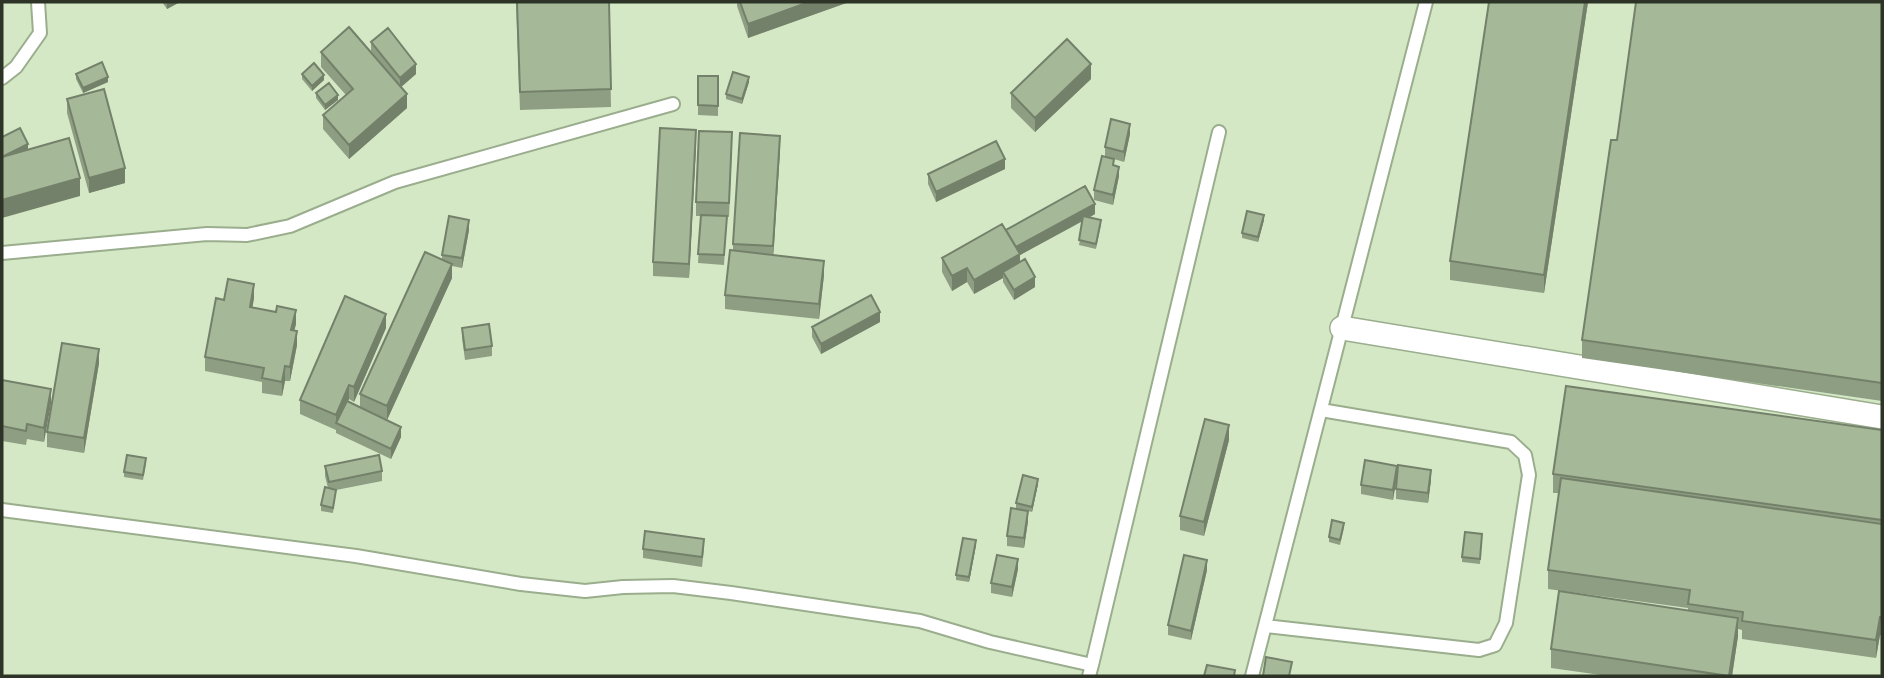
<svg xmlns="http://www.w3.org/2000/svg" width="1884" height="678" viewBox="0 0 1884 678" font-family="Arial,sans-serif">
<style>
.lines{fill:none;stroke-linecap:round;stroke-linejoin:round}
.lane-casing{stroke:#9aad8d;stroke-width:16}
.street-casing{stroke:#9aad8d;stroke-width:26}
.lane{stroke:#fff;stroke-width:12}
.street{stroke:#fff;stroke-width:23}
.wall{fill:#8e9e83}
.shaded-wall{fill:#74816a}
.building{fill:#a5b898;stroke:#74816a;stroke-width:2}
</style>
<rect width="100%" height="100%" fill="#d4e8c6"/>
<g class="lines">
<defs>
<path id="lane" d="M2 78 16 67 40 33 38 2
M2 253 207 234 247 235 290 226 395 182 673 104
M2 510 356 556 521 584 585 591 623 587 673 586 731 593 920 621 990 642 1092 665 1089 676
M1265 626 1479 650 1495 645 1506 623 1529 475 1525 455 1511 442 1321 410
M1092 665 1219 132
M1252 676 1426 2"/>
<path id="street" d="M1342 328 1882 417"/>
</defs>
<use href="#lane" class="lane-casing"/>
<use href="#street" class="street-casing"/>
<use href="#lane" class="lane"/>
<use href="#street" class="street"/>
</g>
<path class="wall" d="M162 2H180L167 9Z
M516 2H609L611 107 520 110Z
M737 2H849L748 38 737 6Z
M1588 2 1544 293 1450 280V261Z
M1882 2V401L1582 358V340L1617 140Z
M371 42 416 74 401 87 407 108 349 159 323 129V115L346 95 321 67V52L384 67 371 51Z
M76 74 108 82 83 93 76 79Z
M302 74 324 80 312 91 302 79Z
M698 76H718V116L698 115Z
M1091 79 1035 132 1011 108V93Z
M749 82 742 104 726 99V94Z
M316 93 338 100 325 110 316 98Z
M67 99 125 183 89 193 67 113Z
M1130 134 1124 162 1114 159V165L1119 176 1113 205 1094 200V190L1105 156V147Z
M696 145 689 278 653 276V262Z
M732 146 729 217H727L724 265 698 263 701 216H696V202Z
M780 150 773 255 824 275 819 319 725 309V295L733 251V244Z
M1005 169 936 202 928 184V174Z
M1095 214 1089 218 1101 225 1096 249 1079 245 1083 221 1020 255V262L1035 287 1014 300 1003 282V278L974 294 967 282 952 291 942 272V258L1006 230Z
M1264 220 1258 242 1242 238V233Z
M469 230 462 268 452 266V278L387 420 401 437 391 459 336 433V429V430L300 414V400L386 328 354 402 349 399 348 401 360 407V394L442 259V255Z
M254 298 252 308 296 324 294 330 297 345 290 381H285L282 396 262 393V382L205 371V357L224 300Z
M880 322 821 354 812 337V327Z
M462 328 492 346V356L465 360 462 338Z
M99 363 84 453 47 447V432Z
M2 380 51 389 44 442 27 439 26 445 2 441Z
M1882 430V636L1880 635 1876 658 1742 639V630L1738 629V636L1732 676H1608L1551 668V649L1688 611V608L1548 589V570L1559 493H1553V474Z
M1229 440 1204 536 1180 530V516Z
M146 464 143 480 124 477V472Z
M325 466 382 471V481L336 490 333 513 321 511V505L328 488 325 476Z
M1397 476 1393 500 1361 494V485Z
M1431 480 1428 503 1396 499V489Z
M1038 484 1032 512 1016 508V503Z
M1028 521 1024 548 1007 546V536Z
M1344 528 1340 545 1329 542V537Z
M1482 534 1480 564 1462 562V557Z
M976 545 969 582 956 580V575Z
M643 549H704L702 567 643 558Z
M1018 569 1012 597 991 593V583Z
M1207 570 1191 640 1168 635V625Z"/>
<path class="shaded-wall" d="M167 2H180L167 9Z
M809 2H849L748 38V24Z
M1585 2H1588L1544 293V275Z
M416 64V74L400 88V78Z
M1091 64V79L1035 132V118Z
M324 75V80L312 91V86Z
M108 77V82L83 93V88Z
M749 77V82L742 104V99Z
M407 94V108L349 159V145Z
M338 95V100L325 110V105Z
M1130 124V134L1124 162V152Z
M696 130V145L689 278V264Z
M780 136V150L773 260V246Z
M28 144V154L2 157Z
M1005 159V169L936 202V192Z
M1119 167V176L1113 205V195Z
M125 168V183L89 193V178Z
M80 178V196L2 218V200Z
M1095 204V214L1020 255V269L1003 272V278L974 294V280L1015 248Z
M1264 215V220L1258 242V237Z
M469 220V230L462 268V258Z
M824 261V275L819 319V304Z
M452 264V278L387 420V406Z
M967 268V282L952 291V276Z
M1035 277V287L1014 300V290Z
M254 284V298L250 322V307Z
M296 310V324L291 344V330Z
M880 312V322L821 354V344Z
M386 314V328L354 402V387Z
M297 331V345L290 381V367Z
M99 349V363L84 453V438Z
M285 366V381L282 396V382Z
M349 385V399L338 424 336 423V430V415Z
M51 389V404L44 442V428Z
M1229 425V440L1204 536V522Z
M401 427V437L391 459V449Z
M1397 466V476L1393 500V490Z
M1431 470V480L1428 503V493Z
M1038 479V484L1032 512V507Z
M1028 511V521L1024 548V538Z
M976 540V545L969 582V577Z
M1018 559V569L1012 597V587Z
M1207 560V570L1191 640V631Z
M1880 617V635L1876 658V640Z
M1738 618V636L1732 676H1729Z"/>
<path class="building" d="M517 2H609L611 89 520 92Z
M740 2H809L748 24Z
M1489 2H1585L1544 275 1450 261Z
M1636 2H1882V383L1582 340 1611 140H1617Z
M349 27 407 94 349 145 323 115 353 89 321 52Z
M388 28 416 64 400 78 371 42Z
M1067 39 1091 64 1035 118 1011 93Z
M102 62 108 77 83 88 76 74Z
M314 63 324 75 312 86 302 74Z
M733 72 749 77 742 99 726 94Z
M698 76H718V106L698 105Z
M329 83 338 95 325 105 316 93Z
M104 89 125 168 89 178 67 99Z
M1111 119 1130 124 1124 152 1105 147Z
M20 128 28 144 2 157V137Z
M660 128 696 130 689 264 653 262Z
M699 131 732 132 729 203 696 202Z
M740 133 780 136 773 246 733 244Z
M69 138 80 178 2 200V157Z
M996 141 1005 159 936 192 928 174Z
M1102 156 1114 159 1113 165 1119 167 1113 195 1094 190Z
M1085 186 1095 204 1016 247 1006 230Z
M1247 211 1264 215 1258 237 1242 233Z
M701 215 727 216 724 255 698 254Z
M449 216 469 220 462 258 442 255Z
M1083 216 1101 220 1096 244 1079 240Z
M1002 224 1020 254 974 280 967 268 952 276 942 258Z
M730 250 824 261 819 304 725 295Z
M425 252 452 264 387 406 360 394Z
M1025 259 1035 277 1014 290 1003 272Z
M228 279 254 284 250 307 276 312 277 306 296 310 291 330 297 331 290 367 285 366 282 382 262 378 264 368 205 357 216 298 224 300Z
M871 295 880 312 821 344 812 327Z
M345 296 386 314 354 387 349 385 336 415 300 400Z
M489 324 492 346 465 350 462 328Z
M62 343 99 349 84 438 47 432Z
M2 380 51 389 44 428 27 424 26 431 2 426Z
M1566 386 1882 430V520L1553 474Z
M347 401 401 427 391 449 336 423Z
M1205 419 1229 425 1204 522 1180 516Z
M127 455 146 458 143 475 124 472Z
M379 455 382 471 329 482 325 466Z
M1365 460 1397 466 1393 490 1361 485Z
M1398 465 1431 470 1428 493 1396 489Z
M1023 475 1038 479 1032 507 1016 503Z
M1561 478 1882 524V617H1880L1876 640 1742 621 1743 612 1688 604 1690 590 1548 570Z
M325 487 336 490 333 508 321 505Z
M1011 508 1028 511 1024 538 1007 536Z
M1332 520 1344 523 1340 540 1329 537Z
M645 531 704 539 702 557 643 549Z
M1465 532 1482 534 1480 559 1462 557Z
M963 538 976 540 969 577 956 575Z
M997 555 1018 559 1012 587 991 583Z
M1184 555 1207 560 1191 631 1168 625Z
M1559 591 1738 618 1729 676 1551 649Z
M1266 657 1292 662 1289 676H1263Z
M1207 665 1235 670 1234 676H1204Z"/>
<rect width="1884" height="678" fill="none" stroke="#2d3427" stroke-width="7"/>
</svg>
